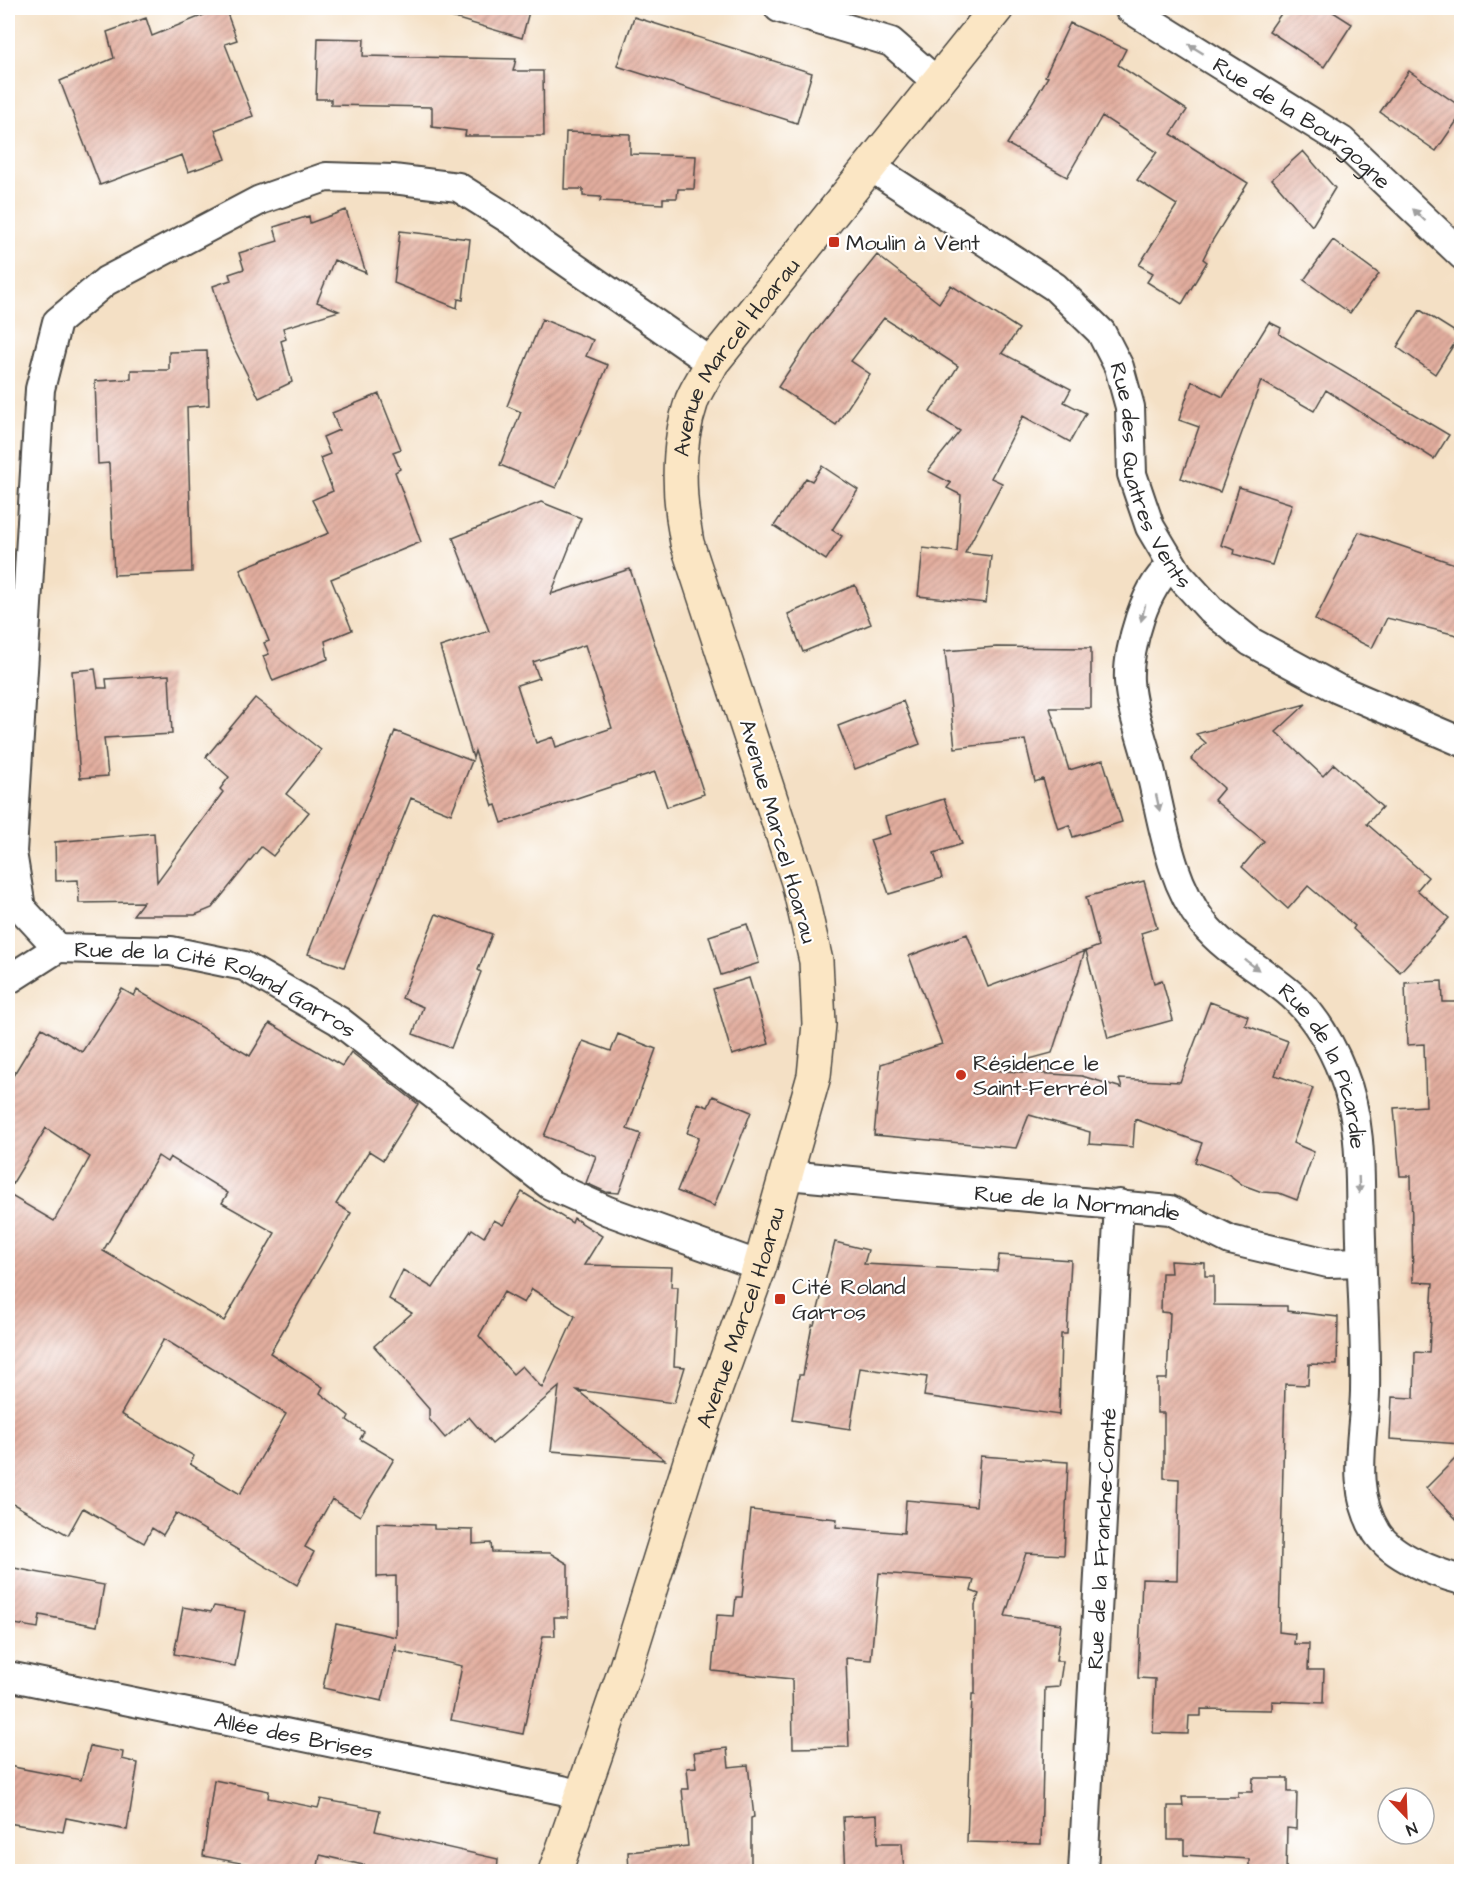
<svg xmlns="http://www.w3.org/2000/svg" width="1469" height="1879" viewBox="0 0 1469 1879" font-family="'Architects Daughter',sans-serif">
<style>
.building{fill:url(#building-hatch);fill-rule:evenodd}
.lines{fill:none;stroke-linecap:round;stroke-linejoin:round}
.minor-casing{stroke:#494642;stroke-width:32}
.secondary-casing{stroke:#494642;stroke-width:36}
.minor{stroke:#fff;stroke-width:28}
.secondary{stroke:#fbe6c4;stroke-width:33}
.oneway{fill:#a0a0a0}
.poi-dot{fill:#c8321e;stroke:#fff;stroke-width:2}
.labels{text-anchor:middle;stroke-width:4.5;stroke-linejoin:round;paint-order:stroke}
.street-label{font-size:22px;fill:#2b2b2b;stroke:#fff}
.poi-label{font-size:22px;fill:#2b2b2b;stroke:#fff;text-anchor:start}
</style>
<defs>
<pattern id="building-hatch" width="6" height="6" patternUnits="userSpaceOnUse" patternTransform="scale(1.5)"><rect width="6" height="6" fill="#e3ae9f"/><path d="M-1 1l2-2M0 6l6-6M5 7l2-2" fill="none" stroke="#b88e82"/></pattern>
</defs>
<rect width="100%" height="100%" fill="#fff"/>
<filter id="ink" filterUnits="userSpaceOnUse"><feTurbulence type="fractalNoise" baseFrequency=".0167" numOctaves="2"/><feDisplacementMap in="SourceGraphic" scale="12" xChannelSelector="R" yChannelSelector="G"/><feConvolveMatrix kernelMatrix="1 2 1 2 8 2 1 2 1" color-interpolation-filters="sRGB"/></filter>
<filter id="wash" filterUnits="userSpaceOnUse"><feTurbulence type="fractalNoise" baseFrequency=".008" numOctaves="4" result="noise"/><feDisplacementMap in="SourceGraphic" scale="24" xChannelSelector="R" yChannelSelector="G"/><feGaussianBlur stdDeviation="1.35" result="paint"/><feColorMatrix in="noise" values="0 0 0 0 0 0 0 0 0 0 0 0 0 0 0 0 0 1.4 0 .05"/><feComposite in="paint" operator="in"/></filter>
<g filter="url(#wash)">
<rect width="100%" height="100%" fill="#f4e0c5"/>
<g id="blocks">
<path class="building" d="M221 8H225L237 40 225 44 253 116 215 130 226 159 188 172 182 155 100 185 60 81 114 58 107 32 146 18 152 36Z
M445 8H530L522 38 444 15Z
M1285 8H1327L1352 24 1324 67 1269 31Z
M634 17 812 73 797 123 617 66Z
M1070 23 1126 49 1118 65 1187 110 1171 134 1248 183 1212 241 1203 259 1207 262 1182 304 1147 282 1153 273 1139 265 1177 205 1137 180 1157 152 1102 116 1067 177 1007 144 1048 77 1045 76Z
M318 38 364 39 363 56 516 59 513 71H543L544 136H465L466 131 432 127V107L331 105V99H316Z
M1409 71 1461 107V115L1436 151 1380 112Z
M566 132 630 134V154L696 156 694 189H678L677 198H663V204L600 201 601 197 583 196V189H564Z
M1303 151 1335 188 1312 226 1272 179Z
M346 210 366 273 334 260 317 302 339 311 283 328 286 339 281 341 292 382 259 398 227 334 213 286 231 280 229 274 244 269 239 253 278 241 274 227 309 216 310 223Z
M400 231 470 239 463 300 458 299 457 308 394 283Z
M1333 240 1379 274 1350 313 1304 280Z
M877 255 939 303 951 285 1019 329 1002 353 1071 389 1064 402 1086 413 1070 442 1023 416 991 478 1002 483 965 553 991 556 986 603 918 596 923 548 957 552 961 495 947 488 951 483 928 471 960 431 930 412 958 366 884 318 851 361 870 374 836 425 778 387 812 336Z
M1420 310 1460 335 1435 374 1397 347Z
M542 319 593 340 586 356 608 365 556 488 500 465 521 412 507 406Z
M1269 322 1281 328 1279 334 1449 435 1434 459 1326 390 1314 411 1261 381 1220 492 1181 478 1199 427 1179 420 1192 381 1223 397Z
M207 351 209 405 187 407 192 572 114 575 109 463 98 464 95 381 131 379V370H169V352Z
M379 394 401 449 393 452 400 469 395 472 421 542 331 579 352 630 325 641 328 659 273 681 263 656 269 654 264 643 269 641 240 569 329 533 312 500 333 491 320 458 330 454 323 437 339 430 332 413Z
M822 466 858 490 832 530 842 536 826 560 774 526 806 478 812 481Z
M1239 487 1292 504 1272 565 1234 554 1235 550 1221 545Z
M541 502 581 518 551 594 630 569 704 794 667 807 655 772 502 823 496 805 493 806 475 751 473 758 440 647 489 631 453 538ZM585 645 612 728 556 747 553 737 536 743 517 685 539 678 533 662Z
M1359 532 1461 566V636L1387 618 1372 648 1315 620Z
M855 585 871 624 803 652 788 614Z
M996 647 1091 648V708H1050L1069 770 1103 760 1122 822 1073 837 1069 825 1058 829 1043 779 1035 782 1025 740 955 748 945 651Z
M95 669 98 688H107L106 679 169 675 172 734 104 738 108 776 80 778 72 671Z
M255 698 321 750 286 794 309 812 273 856 261 847 212 908 195 915H133L143 902 79 903 78 880 56 881 55 842 154 833 157 882 223 792 220 789 229 777 206 757Z
M903 701 920 744 855 769 838 726Z
M1306 704 1276 732 1323 776 1334 764 1382 807 1367 824 1428 877 1417 890 1449 918 1400 972 1353 929 1355 926 1308 886 1288 909 1242 867 1264 841 1214 800 1224 788 1191 759 1206 743 1196 734Z
M395 731 472 761 451 814 411 798 344 967 308 954Z
M944 799 962 844 934 853 942 878 889 894 870 840 890 834 885 817Z
M1144 881 1157 928 1141 933 1154 983 1162 980 1173 1020 1108 1038 1086 951 1099 946 1086 897Z
M436 914 492 934 478 970 481 972 451 1048 413 1034 423 1007 402 998Z
M747 924 759 963 721 975 709 936Z
M967 934 988 987 1085 951 1052 1053 988 1070 1082 1076 1122 1088 1119 1079 1180 1082 1210 1002 1248 1016 1245 1025 1288 1041 1275 1075 1313 1088 1293 1143 1314 1152 1297 1200 1279 1193 1262 1192 1243 1185 1228 1174 1195 1162 1202 1143 1135 1119 1133 1147 1089 1144 1090 1132 1029 1115 1016 1148 874 1135 881 1064 942 1044 909 956Z
M749 978 769 1044 732 1055 713 989Z
M1442 981 1443 1002H1461V1444L1390 1439 1392 1397 1414 1398 1415 1352 1429 1353 1433 1283 1413 1282 1411 1176H1400L1394 1108 1426 1106 1424 1044 1407 1045 1405 983Z
M122 989 134 996 137 990 250 1056 270 1023 342 1066 351 1052 418 1104 383 1160 369 1151 336 1204 351 1213 270 1353 323 1387 320 1393 349 1416 347 1420 364 1432 360 1439 394 1459 360 1516 332 1499 305 1547 314 1552 297 1585 176 1513 163 1535 152 1528 144 1543 83 1508 68 1535 8 1501V1194L54 1221 90 1157 46 1128 8 1191V1084L42 1028 82 1052ZM158 1156 167 1162 170 1157 228 1193 222 1203 275 1233 224 1321 103 1251ZM164 1339 286 1414 240 1494 190 1464 194 1456 121 1414Z
M618 1034 656 1049 627 1129 641 1134 619 1193 606 1192 586 1183 596 1156 544 1136 583 1041 611 1051Z
M713 1096 751 1112 714 1206 677 1191 699 1137 687 1133 698 1103 708 1107Z
M522 1192 572 1223 574 1218 602 1236 584 1265 672 1267 671 1287H678L674 1366 685 1367 674 1403 577 1390 665 1460 551 1451 559 1387 492 1444 469 1417 445 1438 429 1419V1409L374 1346 412 1313 389 1299 403 1270 433 1288 472 1229 484 1237 494 1220 503 1225ZM532 1289 575 1316 542 1388 522 1366 513 1374 479 1336 504 1292 524 1303Z
M835 1242 868 1250 864 1264 997 1271 999 1255 1071 1260 1067 1334H1061L1059 1415 924 1396 927 1377 860 1368 850 1429 792 1420 799 1375H803L812 1325H814Z
M1170 1261 1205 1263V1276H1214V1305L1287 1306V1311L1338 1317 1337 1365 1309 1364 1308 1385 1285 1384 1279 1632 1295 1634 1294 1644H1309L1308 1670H1324L1323 1703 1272 1701V1710L1201 1709V1716H1189L1188 1734 1153 1733 1155 1679 1138 1678 1142 1579 1177 1580 1179 1479 1164 1478V1413H1157V1379H1167L1170 1313 1161 1312 1162 1273H1171Z
M1461 1453V1524L1426 1488Z
M980 1456 1068 1462 1064 1555 1026 1553 1005 1616 1061 1624 1056 1661H1063L1059 1687 1045 1688 1041 1844 967 1842 972 1694H975V1605L979 1594 971 1591 974 1580 879 1573 871 1660 846 1658 849 1747 793 1748 792 1679 712 1671 717 1615 734 1616 736 1597H742L751 1510 837 1519 836 1527 904 1533 906 1500 976 1506Z
M377 1523 434 1525V1529L473 1530V1544L491 1543 492 1552 550 1553 568 1564V1617H554L555 1636H543L523 1734 451 1720 462 1666 396 1651V1643L382 1701 323 1688 336 1624 396 1637V1576L377 1577Z
M14 1568 104 1585 97 1626 40 1615 38 1628 8 1623Z
M214 1606 245 1611 235 1666 174 1654 183 1607 211 1612Z
M90 1746 123 1752 122 1759 138 1763 127 1830 66 1818 63 1832 8 1823V1766L81 1780Z
M727 1748 729 1767 748 1765 754 1817 751 1818V1872H629L628 1852 688 1846 682 1789H689L687 1768 696 1767 694 1752Z
M1253 1778H1288V1792H1297L1296 1829 1287 1828 1286 1872H1249V1859L1184 1855V1840H1168V1806H1183L1182 1797H1238V1792H1252Z
M214 1780 269 1791 268 1798 318 1808 321 1799 380 1810 375 1831 498 1859 497 1872H393L320 1855 317 1872H289L203 1856Z
M877 1815 878 1843H902L904 1872H846L843 1817Z"/>
</g>
</g>
<g filter="url(#ink)">
<use href="#blocks" fill-opacity="0" stroke="#494642" stroke-width="1.5"/>
<g class="lines">
<defs>
<g id="minor">
<path d="M779 8 891 42 937 82"/>
<path id="s1" d="M1129 8 1342 141 1462 255"/>
<path id="s2" d="M871 167 1055 287 1101 332 1119 367 1130 407 1132 474 1150 527 1178 574 1211 610 1251 642 1338 689 1462 742"/>
<path id="s3" d="M712 363 541 244 520 226 458 187 393 179 326 177 260 200 106 281 57 322 40 389 12 852 21 908 58 948 171 951 244 966 339 1021 550 1185 608 1211 760 1266"/>
<path id="s4" d="M1173 566C1146 581 1127 650 1129 681 1131 710 1142 737 1149 765 1163 819 1168 878 1203 923 1228 955 1269 972 1297 1000 1319 1022 1332 1046 1343 1074 1364 1126 1359 1184 1361 1240 1362 1291 1366 1340 1365 1391 1364 1438 1349 1489 1377 1533 1393 1557 1435 1573 1462 1580"/>
<path d="M8 980 58 948"/>
<path id="s5" d="M787 1175 1170 1210 1230 1240 1328 1263 1361 1262"/>
<path id="s6" d="M8 1676 562 1790 582 1796"/>
<path id="s7" d="M1083 1872 1119 1204"/>
</g>
<g id="secondary">
<path id="s8" d="M555 1872 626 1667 693 1452 760 1266 814 1076 819 1024 816 961 798 882 687 543C678 496 676 446 692 400 697 388 706 375 712 363L997 8"/>
</g>
</defs>
<use href="#minor" class="minor-casing"/>
<use href="#secondary" class="secondary-casing"/>
<use href="#minor" class="minor"/>
<use href="#secondary" class="secondary"/>
</g>
<defs><path id="oneway-solid" d="M-6-.8H1V-3.2L6.5 0L1 3.2V.8H-6Z" transform="scale(1.5)"/></defs>
<g class="oneway">
<use href="#oneway-solid" transform="translate(1196 49) rotate(-148)"/>
<use href="#oneway-solid" transform="translate(1419 215) rotate(-136)"/>
<use href="#oneway-solid" transform="translate(1143 613) rotate(104)"/>
<use href="#oneway-solid" transform="translate(1158 803) rotate(77)"/>
<use href="#oneway-solid" transform="translate(1252 965) rotate(37)"/>
<use href="#oneway-solid" transform="translate(1359 1185) rotate(88)"/>
</g>
</g>
<g class="poi-dot">
<rect x="828" y="236" width="12" height="12" rx="3"/>
<circle cx="961" cy="1075" r="6"/>
<rect x="774" y="1293" width="12" height="12" rx="3"/>
</g>
<g class="labels">
<g class="street-label">
<text dy="8" stroke="none"><textPath href="#s1" startOffset="208">Rue de la Bourgogne</textPath></text>
<text dy="8" stroke="none"><textPath href="#s8" startOffset="1593">Avenue Marcel Hoarau</textPath></text>
<text dy="8" stroke="none"><textPath href="#s2" startOffset="438">Rue des Quatres Vents</textPath></text>
<text transform="translate(779 831) rotate(74)" y="8">Avenue Marcel Hoarau</text>
<text dy="8" stroke="none"><textPath href="#s3" startOffset="1560">Rue de la Cité Roland Garros</textPath></text>
<text dy="8" stroke="none"><textPath href="#s4" startOffset="576">Rue de la Picardie</textPath></text>
<text dy="8" stroke="none"><textPath href="#s5" startOffset="292">Rue de la Normandie</textPath></text>
<text dy="8" stroke="none"><textPath href="#s8" startOffset="585">Avenue Marcel Hoarau</textPath></text>
<text dy="8" stroke="none"><textPath href="#s7" startOffset="334">Rue de la Franche-Comté</textPath></text>
<text dy="8" stroke="none"><textPath href="#s6" startOffset="292">Allée des Brises</textPath></text>
</g>
<g class="poi-label">
<text x="846" y="250">Moulin à Vent</text>
<text x="973" y="1070">Résidence le<tspan x="973" dy="25">Saint-Ferréol</tspan></text>
<text x="792" y="1294">Cité Roland<tspan x="792" dy="25">Garros</tspan></text>
</g>
</g>
<rect width="1469" height="1879" fill="none" stroke="#fff" stroke-width="30"/>
<g transform="translate(1406 1816) rotate(157)"><circle r="28" fill="#ffffff" stroke="#aaaaaa" stroke-width="1.5"/>
<path d="M0-4.5L10 22L0 15L-10 22Z" fill="#c8321e"/>
<text y="-9" font-size="16" font-weight="bold" text-anchor="middle" fill="#2b2b2b">N</text>
</g>
</svg>
